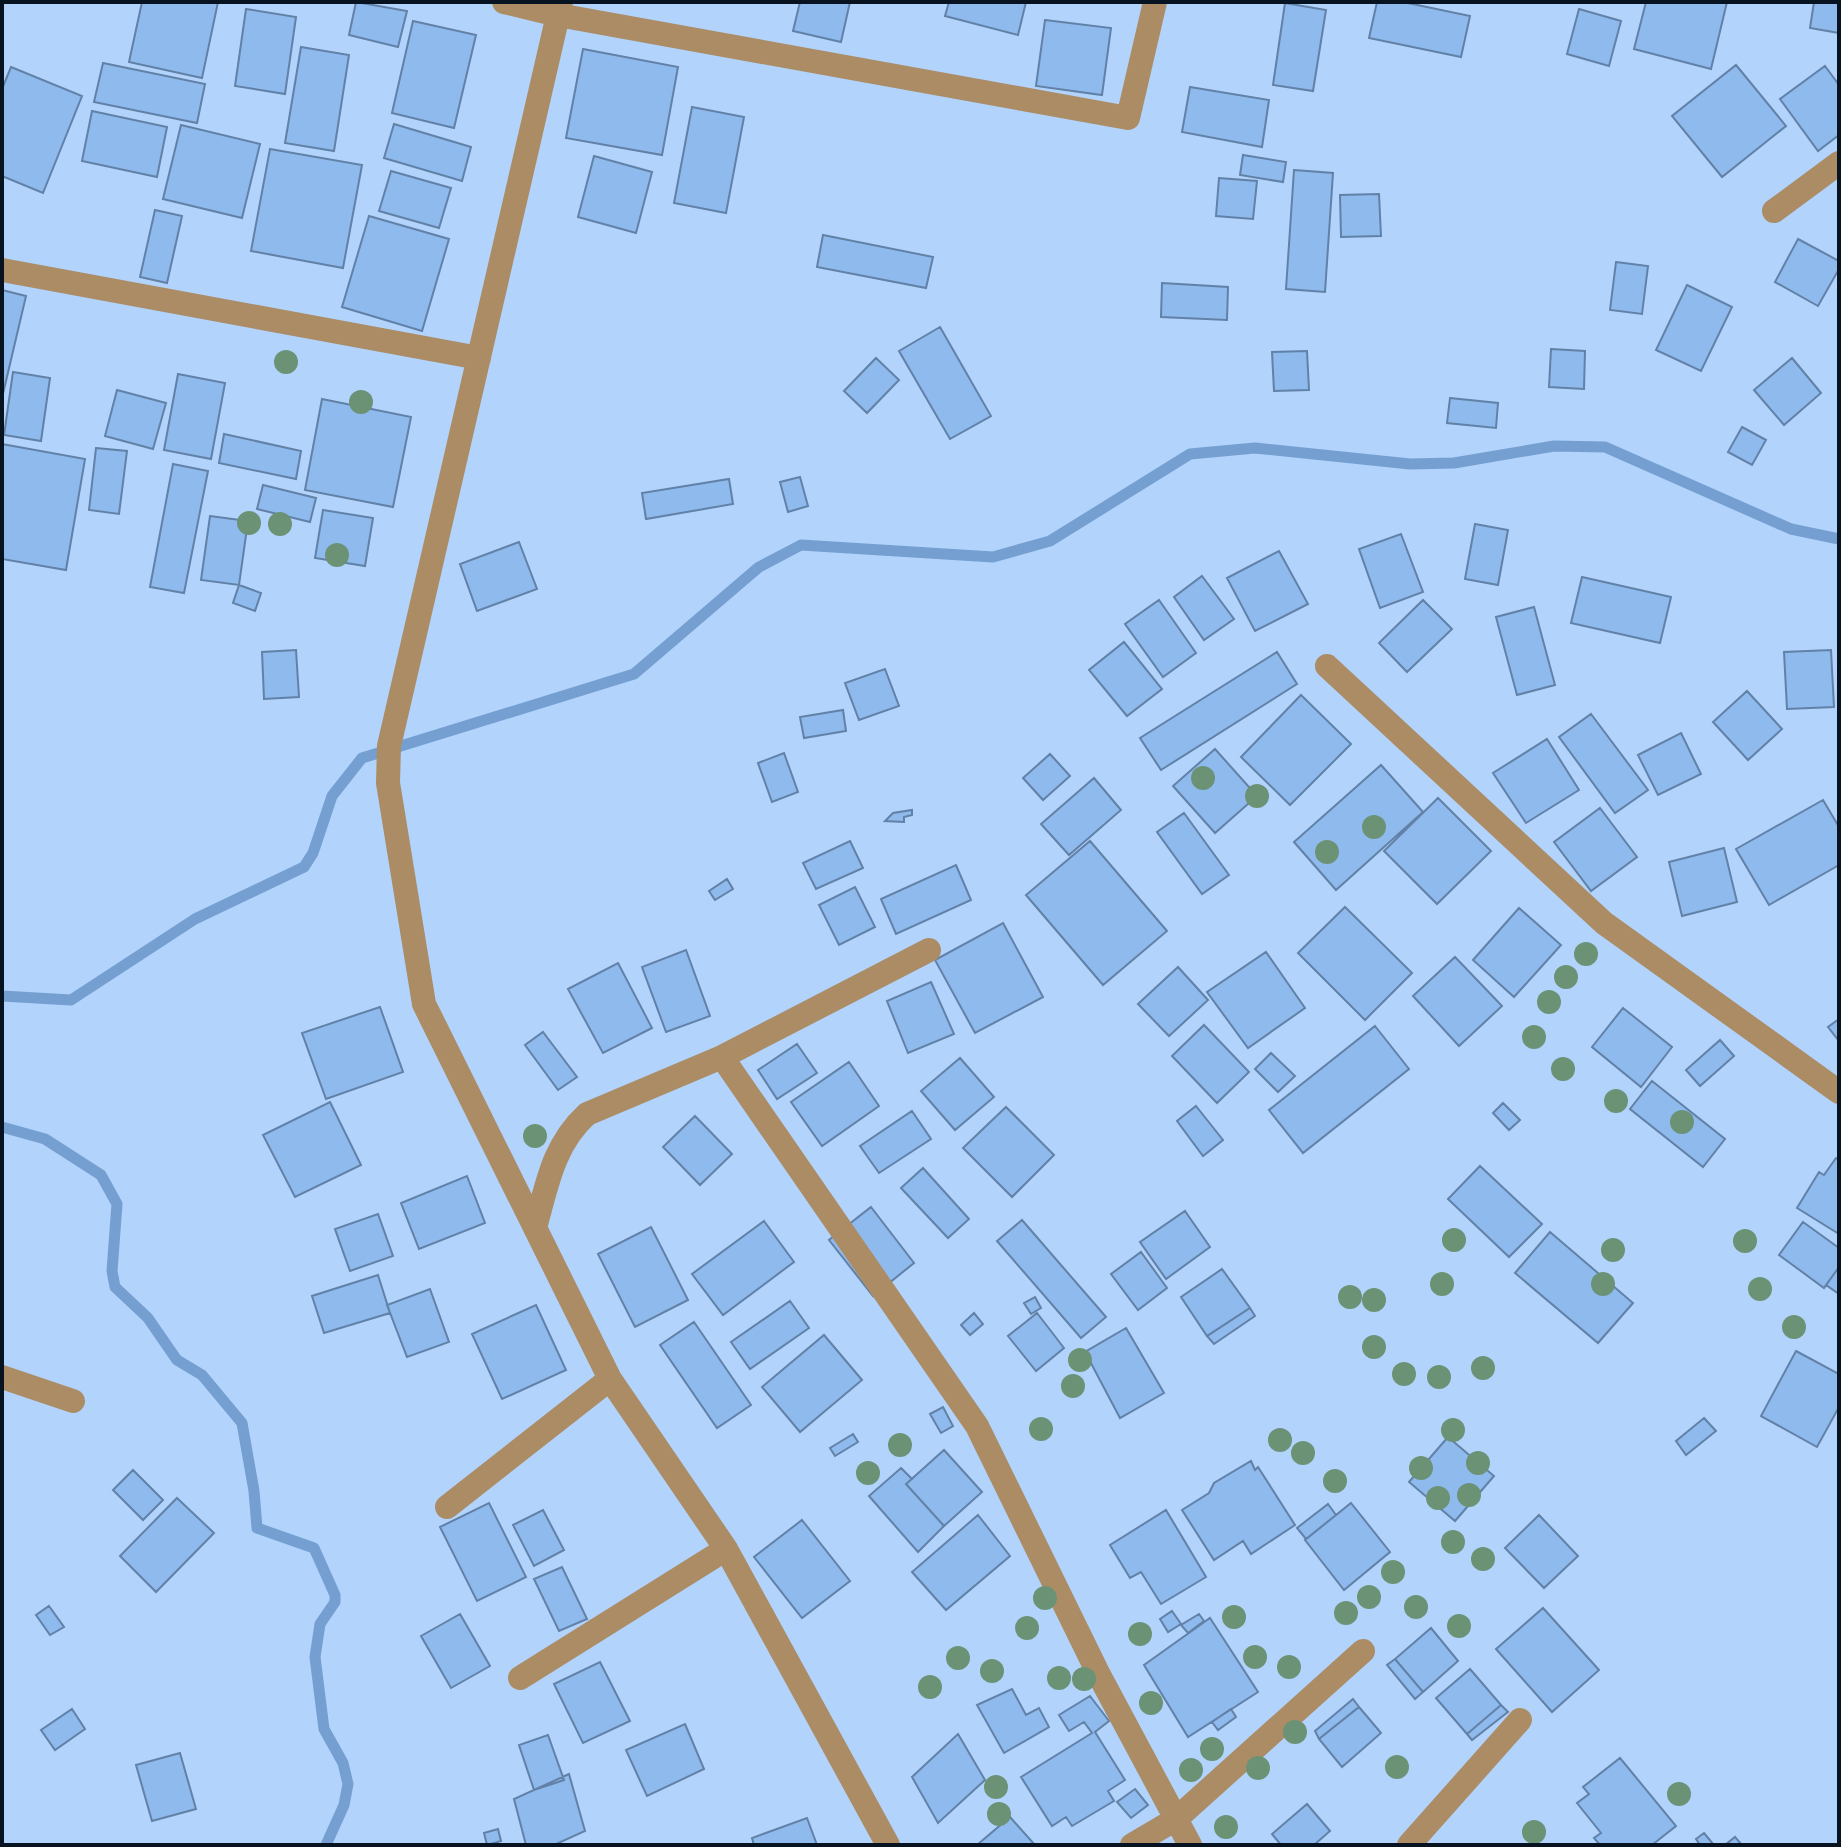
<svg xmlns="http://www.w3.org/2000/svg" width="1841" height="1847" viewBox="0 0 1841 1847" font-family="Poppins,sans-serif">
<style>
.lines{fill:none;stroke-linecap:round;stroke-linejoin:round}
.stream{stroke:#759fd1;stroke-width:11}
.building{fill:#8fbaed;stroke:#6281a7;stroke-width:2}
.street{stroke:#ab8c65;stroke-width:24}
.tree{fill:#6c9275}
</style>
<rect width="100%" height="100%" fill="#b1d3fc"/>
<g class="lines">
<path class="stream" d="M2 996 71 1000 195 919 304 867 313 853 332 796 362 758 634 674 759 567 801 545 993 557 1050 541 1190 454 1255 448 1410 464 1454 463 1554 446 1605 447 1791 529 1839 539
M2 1127 45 1139 101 1175 117 1204 112 1271 115 1287 148 1318 177 1360 202 1375 242 1423 254 1491 257 1528 314 1548 335 1595V1602L320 1624 315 1657 324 1729 343 1763 348 1784 344 1805 326 1845"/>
</g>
<path class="building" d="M142 2H218L202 78 129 62Z
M356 2 407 11 398 47 349 35Z
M800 2H850L841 42 793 31Z
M949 2H1026L1018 35 945 16Z
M1377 2H1403L1470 16 1461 57 1369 38Z
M1646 2H1727L1711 69 1634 49Z
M1814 2H1839V33L1810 28Z
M1285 3 1326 10 1313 91 1273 85Z
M246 9 296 17 285 94 235 86Z
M1579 9 1621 21 1609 66 1567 54Z
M1045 20 1111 28 1102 95 1036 86Z
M413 21 476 35 454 128 392 113Z
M301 47 349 55 334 151 285 143Z
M583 49 678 67 662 155 566 138Z
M103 63 205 84 197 123 94 102Z
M1736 65 1786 126 1722 177 1672 116Z
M1825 66 1839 85V135L1818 151 1780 99Z
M11 67 82 96 43 193 2 176V89Z
M1190 87 1269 100 1262 147 1182 132Z
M692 107 744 117 726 213 674 203Z
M92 111 167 127 157 177 82 161Z
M394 124 471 147 462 181 384 158Z
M181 125 260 144 242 218 163 199Z
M270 149 362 165 343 268 251 251Z
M1243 155 1286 162 1283 182 1240 175Z
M594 156 652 172 636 233 578 217Z
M1294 170 1333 173 1325 292 1286 289Z
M391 171 451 188 439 228 379 211Z
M1219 178 1257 181 1253 219 1216 216Z
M1379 194 1381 236 1341 237 1340 195Z
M155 210 182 216 167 283 140 277Z
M369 216 449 239 422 331 342 307Z
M823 235 933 257 926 288 817 267Z
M1798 239 1839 261V269L1818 306 1775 282Z
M1616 262 1648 266 1642 314 1610 310Z
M1162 283 1228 287 1227 320 1161 317Z
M1687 285 1732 307 1701 371 1656 350Z
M2 290 26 296 2 398Z
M940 327 991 416 950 439 899 351Z
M1551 349 1585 351 1584 389 1549 387Z
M1307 351 1309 390 1274 391 1272 352Z
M876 358 899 380 867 413 844 391Z
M1792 358 1821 393 1784 425 1754 390Z
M13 372 50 378 41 441 4 435Z
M178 374 225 383 211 459 164 450Z
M117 390 166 403 153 449 105 436Z
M1450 398 1498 403 1496 428 1447 423Z
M322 399 411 417 393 507 305 490Z
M1742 427 1766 440 1752 465 1728 452Z
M224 434 301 451 296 479 219 463Z
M2 444 85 459 66 570 2 559Z
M96 448 127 451 119 514 89 510Z
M173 464 208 471 184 593 150 587Z
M800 477 808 506 788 512 780 482Z
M729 479 733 504 646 519 642 493Z
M263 485 316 498 310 522 257 509Z
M323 510 373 518 365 566 315 558Z
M210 516 248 521 239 585 201 580Z
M1475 524 1508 530 1498 585 1465 579Z
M1401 534 1423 592 1380 608 1359 549Z
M519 542 537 589 477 611 460 564Z
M1279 551 1308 604 1255 631 1227 578Z
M1202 576 1234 619 1204 640 1174 597Z
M1582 577 1671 597 1660 643 1571 623Z
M239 585 261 593 255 611 233 603Z
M1159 600 1196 653 1163 677 1125 624Z
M1423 600 1452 629 1407 672 1379 643Z
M1534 607 1555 685 1517 695 1496 617Z
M1124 642 1162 689 1127 716 1089 670Z
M296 650 299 697 264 699 262 652Z
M1831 650 1834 707 1787 709 1784 652Z
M1277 652 1297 684 1161 770 1140 738Z
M885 669 899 706 859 720 845 683Z
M1747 691 1782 729 1748 760 1713 722Z
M1301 695 1351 744 1290 805 1241 757Z
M843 710 846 731 804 738 800 717Z
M1591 714 1648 790 1615 813 1559 737Z
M1681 733 1701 774 1658 795 1638 755Z
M1547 739 1579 790 1526 823 1493 773Z
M1215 749 1257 796 1215 833 1173 786Z
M784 753 798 792 772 802 758 763Z
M1050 754 1070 776 1043 800 1023 778Z
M1381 765 1423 812 1336 890 1294 842Z
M1094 778 1121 810 1069 855 1041 824Z
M1438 798 1491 851 1437 904 1384 851Z
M1823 800 1839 827V865L1769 905 1736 849Z
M1600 808 1637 857 1591 891 1554 842Z
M912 810V815L904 817V822L885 821 893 813Z
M1184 813 1229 875 1202 894 1157 832Z
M850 841 863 868 816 889 803 863Z
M1090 841 1167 931 1103 985 1026 895Z
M1724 848 1737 902 1682 916 1669 862Z
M956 865 971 900 896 934 881 899Z
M727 879 733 889 715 900 709 891Z
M855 887 875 927 839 945 819 905Z
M1345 907 1412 973 1365 1020 1298 953Z
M1519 908 1561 945 1514 997 1473 960Z
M1003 923 1043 997 975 1033 935 960Z
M686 950 710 1016 666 1032 642 967Z
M1266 952 1305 1008 1248 1048 1207 992Z
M1455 957 1502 1006 1459 1046 1413 996Z
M618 963 652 1028 603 1053 568 989Z
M1178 967 1208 1000 1169 1036 1138 1004Z
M931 982 954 1034 908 1053 887 1001Z
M380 1007 403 1072 326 1099 302 1033Z
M1623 1008 1672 1047 1641 1087 1592 1047Z
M1839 1019V1041L1828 1027Z
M1204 1025 1249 1072 1217 1103 1172 1056Z
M1375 1026 1409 1069 1303 1153 1269 1110Z
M543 1032 577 1077 558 1090 525 1045Z
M1720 1040 1734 1056 1700 1086 1686 1070Z
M797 1044 817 1073 777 1099 758 1070Z
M1271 1053 1295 1076 1278 1092 1255 1069Z
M960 1058 994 1097 955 1130 921 1091Z
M849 1062 879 1106 822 1146 791 1102Z
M1652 1081 1725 1139 1703 1167 1630 1109Z
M330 1102 361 1165 295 1197 263 1135Z
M1503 1103 1520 1120 1509 1130 1493 1113Z
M1196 1106 1223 1140 1203 1156 1177 1121Z
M1006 1107 1054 1155 1012 1197 963 1148Z
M912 1111 931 1139 879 1173 860 1146Z
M695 1116 732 1154 700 1185 663 1147Z
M1836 1158 1839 1160V1234L1797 1208 1819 1172 1824 1175Z
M1480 1166 1542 1224 1509 1257 1448 1199Z
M923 1168 969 1219 948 1238 901 1188Z
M467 1176 485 1223 419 1249 401 1203Z
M871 1207 914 1263 873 1296 829 1240Z
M1185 1211 1210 1247 1166 1279 1140 1242Z
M378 1214 393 1256 350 1271 335 1229Z
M1022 1220 1106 1317 1081 1338 997 1241Z
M764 1221 794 1262 723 1315 692 1274Z
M1803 1222 1839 1248V1267L1824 1288 1779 1255Z
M651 1227 688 1300 635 1327 598 1254Z
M1550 1232 1633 1303 1598 1343 1515 1273Z
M1141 1252 1167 1288 1138 1310 1111 1274Z
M1839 1267V1294L1826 1285Z
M1222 1269 1250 1308 1207 1336 1181 1297Z
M378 1275 390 1313 324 1333 312 1296Z
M430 1289 449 1342 407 1357 387 1305Z
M1035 1297 1041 1308 1031 1314 1024 1303Z
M790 1301 809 1328 750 1369 731 1342Z
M536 1305 566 1370 502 1399 472 1334Z
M1250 1308 1255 1316 1214 1344 1207 1336Z
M974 1313 983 1324 970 1335 961 1325Z
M1037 1313 1064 1348 1036 1371 1008 1336Z
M694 1322 751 1405 717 1428 660 1345Z
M1126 1328 1164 1393 1120 1418 1085 1352Z
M824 1335 862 1380 800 1432 762 1387Z
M1796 1351 1839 1374V1407L1817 1447 1761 1416Z
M943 1407 953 1426 941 1433 930 1414Z
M1704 1418 1716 1431 1686 1455 1676 1441Z
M853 1434 858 1442 835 1456 830 1448Z
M1448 1437 1494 1476 1455 1521 1409 1482Z
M944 1450 982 1492 944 1526 906 1484Z
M1251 1461 1255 1470 1258 1467 1295 1525 1251 1554 1243 1541 1214 1560 1182 1510 1209 1493 1214 1483Z
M901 1468 912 1479 906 1484 944 1526 918 1552 869 1496Z
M133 1470 163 1500 143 1520 113 1490Z
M177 1498 214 1533 156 1592 120 1556Z
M489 1503 526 1577 477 1601 440 1527Z
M1351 1503 1390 1552 1344 1590 1305 1540Z
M1328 1504 1336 1515 1306 1539 1297 1528Z
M543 1510 564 1550 534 1566 513 1525Z
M1166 1510 1206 1577 1161 1604 1141 1572 1130 1578 1110 1545Z
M978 1515 1010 1556 946 1610 912 1572Z
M1539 1515 1578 1556 1544 1588 1505 1548Z
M802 1520 850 1581 802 1618 754 1557Z
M562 1567 587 1619 559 1631 534 1579Z
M49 1606 64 1627 50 1635 36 1615Z
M1543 1608 1599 1670 1552 1712 1496 1649Z
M1172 1611 1181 1624 1168 1632 1160 1619Z
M460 1614 490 1666 451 1688 421 1636Z
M1199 1614 1204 1621 1188 1633 1181 1625Z
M1210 1618 1258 1692 1188 1737 1144 1665Z
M1431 1628 1458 1661 1423 1692 1395 1659Z
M1395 1659 1423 1692 1415 1699 1387 1665Z
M600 1662 630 1721 583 1743 554 1684Z
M1470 1669 1501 1705 1467 1734 1436 1698Z
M1012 1689 1026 1715 1039 1708 1049 1727 1004 1753 977 1705Z
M1090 1696 1109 1721 1095 1732 1125 1780 1108 1791 1114 1801 1072 1826 1066 1817 1052 1826 1021 1777 1092 1733 1084 1722 1069 1731 1059 1715Z
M1353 1699 1359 1707 1319 1739 1315 1731Z
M1501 1705 1508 1712 1472 1740 1467 1734Z
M1359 1707 1381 1733 1342 1767 1319 1739Z
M72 1709 85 1729 55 1750 41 1730Z
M1231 1709 1236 1717 1218 1730 1212 1722Z
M685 1724 704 1769 647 1796 626 1750Z
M958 1734 985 1780 938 1823 912 1777Z
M548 1735 564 1780 534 1790 519 1745Z
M180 1753 196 1809 152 1821 136 1765Z
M1620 1758 1676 1826 1652 1845H1600L1594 1838 1601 1833 1577 1803 1589 1794 1583 1787Z
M569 1774 585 1831 554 1845H526L514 1799Z
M1135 1789 1148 1805 1131 1818 1117 1802Z
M1307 1804 1330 1831 1314 1845H1281L1272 1834Z
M1010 1817 1035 1845H977Z
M807 1818 817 1845H754L752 1838Z
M498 1829 501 1841 487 1845 484 1833Z
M1704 1833 1714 1845H1700L1696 1839Z
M1735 1837 1742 1845H1725Z"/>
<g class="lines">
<path class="street" d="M504 2 558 15 1128 118 1155 2
M561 2 389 746 388 783 424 1004 610 1379 726 1549 888 1845
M1774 211 1839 163
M2 270 479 358
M1327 666 1604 923 1839 1092
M722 1057 977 1426 1099 1675 1190 1845
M535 1228C547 1185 553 1145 587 1114L722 1057 929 950
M2 1377 73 1401
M447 1507 610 1379
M520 1678 726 1549
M1132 1845 1176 1819 1363 1651
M1409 1845 1520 1720"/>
</g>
<g class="tree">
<circle cx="286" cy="362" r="12"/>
<circle cx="361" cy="402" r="12"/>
<circle cx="249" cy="523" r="12"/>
<circle cx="280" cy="524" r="12"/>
<circle cx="337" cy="555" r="12"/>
<circle cx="1203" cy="778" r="12"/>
<circle cx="1257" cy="796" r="12"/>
<circle cx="1374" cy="827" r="12"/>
<circle cx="1327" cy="852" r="12"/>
<circle cx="1586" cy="954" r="12"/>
<circle cx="1566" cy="977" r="12"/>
<circle cx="1549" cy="1002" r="12"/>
<circle cx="1534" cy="1037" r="12"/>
<circle cx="1563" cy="1069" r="12"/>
<circle cx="1616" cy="1101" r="12"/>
<circle cx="1682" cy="1122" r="12"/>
<circle cx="535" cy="1136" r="12"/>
<circle cx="1454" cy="1240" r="12"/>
<circle cx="1745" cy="1241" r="12"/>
<circle cx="1613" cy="1250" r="12"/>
<circle cx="1442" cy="1284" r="12"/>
<circle cx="1603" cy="1284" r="12"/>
<circle cx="1760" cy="1289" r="12"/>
<circle cx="1350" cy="1297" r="12"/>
<circle cx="1374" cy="1300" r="12"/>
<circle cx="1794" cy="1327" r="12"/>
<circle cx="1374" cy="1347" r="12"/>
<circle cx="1080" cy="1360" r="12"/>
<circle cx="1483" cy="1368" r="12"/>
<circle cx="1404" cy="1374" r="12"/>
<circle cx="1439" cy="1377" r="12"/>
<circle cx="1073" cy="1386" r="12"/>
<circle cx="1041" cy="1429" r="12"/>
<circle cx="1453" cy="1430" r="12"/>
<circle cx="1280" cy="1440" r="12"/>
<circle cx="900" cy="1445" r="12"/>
<circle cx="1303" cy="1453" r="12"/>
<circle cx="1478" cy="1463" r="12"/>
<circle cx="1421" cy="1468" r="12"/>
<circle cx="868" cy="1473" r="12"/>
<circle cx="1335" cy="1481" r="12"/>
<circle cx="1469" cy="1495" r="12"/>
<circle cx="1438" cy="1498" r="12"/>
<circle cx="1453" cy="1542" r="12"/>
<circle cx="1483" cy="1559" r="12"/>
<circle cx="1393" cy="1572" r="12"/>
<circle cx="1369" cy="1597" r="12"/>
<circle cx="1045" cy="1598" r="12"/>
<circle cx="1416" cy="1607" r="12"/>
<circle cx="1346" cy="1613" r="12"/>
<circle cx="1234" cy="1617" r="12"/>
<circle cx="1459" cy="1626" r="12"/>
<circle cx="1027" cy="1628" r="12"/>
<circle cx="1140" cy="1634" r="12"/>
<circle cx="1255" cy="1657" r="12"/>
<circle cx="958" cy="1658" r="12"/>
<circle cx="1289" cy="1667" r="12"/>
<circle cx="992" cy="1671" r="12"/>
<circle cx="1059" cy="1678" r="12"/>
<circle cx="1084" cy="1679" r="12"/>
<circle cx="930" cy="1687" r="12"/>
<circle cx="1151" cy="1703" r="12"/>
<circle cx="1295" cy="1732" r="12"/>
<circle cx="1212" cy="1749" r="12"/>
<circle cx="1397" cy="1767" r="12"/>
<circle cx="1258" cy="1768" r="12"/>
<circle cx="1191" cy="1770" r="12"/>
<circle cx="996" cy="1787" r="12"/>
<circle cx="1679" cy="1794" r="12"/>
<circle cx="999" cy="1814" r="12"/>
<circle cx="1226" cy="1827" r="12"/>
<circle cx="1534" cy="1832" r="12"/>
</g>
<rect width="1841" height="1847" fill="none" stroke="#071321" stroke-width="8"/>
</svg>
